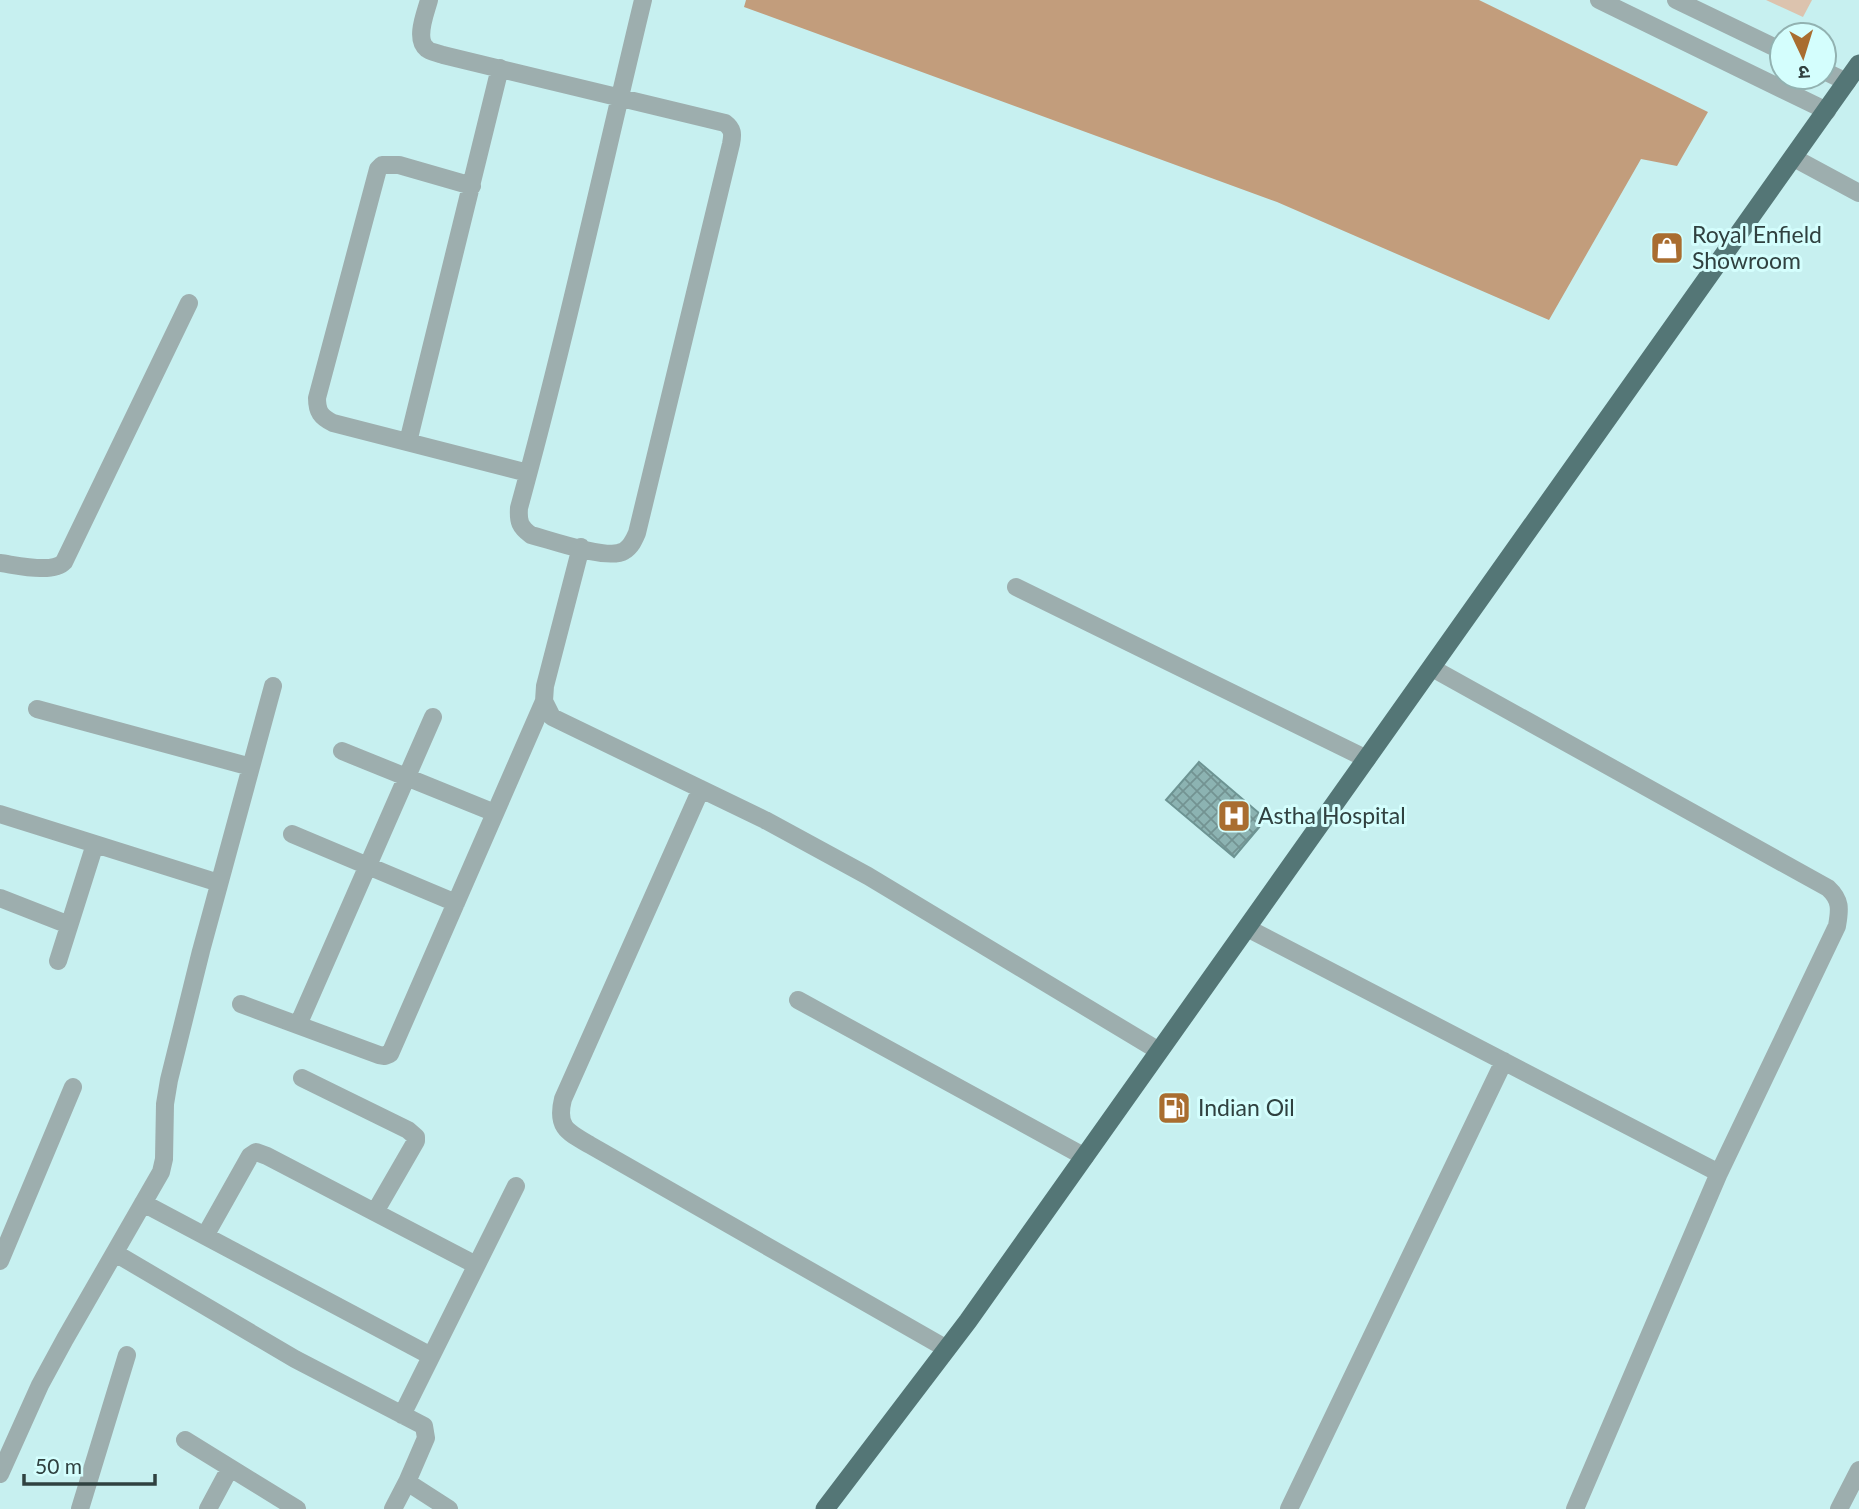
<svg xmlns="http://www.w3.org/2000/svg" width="1859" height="1509" viewBox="0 0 1859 1509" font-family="Lato,'Noto Sans Devanagari',sans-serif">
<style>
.grass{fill:#dcc3ae}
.water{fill:#c29d7c}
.building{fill:url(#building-cross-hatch);stroke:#6d9493;stroke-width:2}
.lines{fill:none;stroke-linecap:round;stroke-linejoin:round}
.minor{stroke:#9daeae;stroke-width:18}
.trunk{stroke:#547676;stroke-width:19}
.labels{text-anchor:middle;stroke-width:6;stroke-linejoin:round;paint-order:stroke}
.poi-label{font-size:23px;fill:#304140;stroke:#d4fefd;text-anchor:start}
</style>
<defs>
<pattern id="building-cross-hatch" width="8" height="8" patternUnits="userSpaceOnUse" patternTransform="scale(1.75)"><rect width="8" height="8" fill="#8cb3b2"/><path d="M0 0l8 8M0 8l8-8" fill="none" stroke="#739392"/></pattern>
</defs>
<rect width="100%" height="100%" fill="#c7f0f0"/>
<path class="grass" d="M1766 0H1812L1803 17Z"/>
<path class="water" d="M746 0H1479L1708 112 1677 166 1641 159 1549 320 1277 202 744 7Z"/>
<path class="building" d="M1199 762 1266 819 1234 857 1166 800Z"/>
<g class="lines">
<path class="minor" d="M429 0C426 12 414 39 427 49 430 52 438 53 443 55L725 123C733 129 733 134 731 144L637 533C634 540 631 547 624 551 608 561 551 540 531 535 520 527 518 522 519 508 565 340 602 170 643 0
M1599 0 1827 111
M1676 0 1782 51
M1824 71 1847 82
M1794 158 1859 193
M472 186 399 165H382L378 169 317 398C317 412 321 417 333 423L528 473
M408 442 500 68
M581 547 545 686 544 701 552 717 765 820 868 876 1159 1051
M0 563C16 565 53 574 64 562L189 303
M1016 587 1367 759
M1432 668 1828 888C1841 900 1840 909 1837 926L1719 1173 1575 1509
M37 709 251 767
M342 751 495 813
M701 789 563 1099C556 1127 567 1132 590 1145L947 1349
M0 814 219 883
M292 834 456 903
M0 898 69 925
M1247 928 1719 1173
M58 961 95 844
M798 1000 1085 1157
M241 1004 379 1055 385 1056 390 1054 544 701
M298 1025 433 717
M302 1078 408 1130 416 1137V1141L375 1212
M143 1203 431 1356
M205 1236 250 1156 256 1152 267 1156 476 1265
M115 1253 295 1359 424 1426 426 1438 407 1482 449 1509
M0 1261 73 1087
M402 1415 516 1186
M185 1440 297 1509
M0 1474 40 1385 65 1339 161 1172 164 1159 165 1104 169 1080 201 951 273 686
M80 1509 127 1355
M208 1509 230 1468
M393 1509 407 1482
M1289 1509 1504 1061
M1839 1509 1859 1470"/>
<path class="trunk" d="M825 1509 968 1321 1859 64"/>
</g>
<defs>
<symbol id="shop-square" viewBox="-11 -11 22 22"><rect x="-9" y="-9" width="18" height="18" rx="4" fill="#a96d30" stroke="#d4fefd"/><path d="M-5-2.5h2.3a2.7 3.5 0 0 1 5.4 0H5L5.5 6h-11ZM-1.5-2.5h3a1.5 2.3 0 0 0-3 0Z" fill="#fff"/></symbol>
<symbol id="hospital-square" viewBox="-11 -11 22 22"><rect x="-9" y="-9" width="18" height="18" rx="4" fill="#a96d30" stroke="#d4fefd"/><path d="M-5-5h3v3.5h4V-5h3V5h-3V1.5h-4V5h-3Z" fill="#fff"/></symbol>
<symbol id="fuel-square" viewBox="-11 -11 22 22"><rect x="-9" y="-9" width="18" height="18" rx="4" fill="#a96d30" stroke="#d4fefd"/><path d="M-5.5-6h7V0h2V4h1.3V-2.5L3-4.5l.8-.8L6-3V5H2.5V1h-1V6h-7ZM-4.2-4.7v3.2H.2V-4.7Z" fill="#fff"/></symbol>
</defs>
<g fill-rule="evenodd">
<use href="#shop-square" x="1648" y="229" width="38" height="38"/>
<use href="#hospital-square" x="1215" y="797" width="38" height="38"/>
<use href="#fuel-square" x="1155" y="1089" width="38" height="38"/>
</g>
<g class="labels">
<g class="poi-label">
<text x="1692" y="243">Royal Enfield<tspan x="1692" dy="26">Showroom</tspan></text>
<text x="1258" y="824">Astha Hospital</text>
<text x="1198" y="1116">Indian Oil</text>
</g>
</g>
<g transform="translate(1803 56) rotate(176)"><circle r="33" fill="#d4fefd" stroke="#92b2b1" stroke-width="2"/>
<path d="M0-5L12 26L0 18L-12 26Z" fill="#a96d30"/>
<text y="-10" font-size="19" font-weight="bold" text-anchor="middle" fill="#304140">उ</text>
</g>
<path d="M24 1474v10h131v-10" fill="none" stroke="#304140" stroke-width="3.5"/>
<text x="35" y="1474" font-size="21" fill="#304140" stroke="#d4fefd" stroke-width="5" paint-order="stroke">50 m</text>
</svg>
